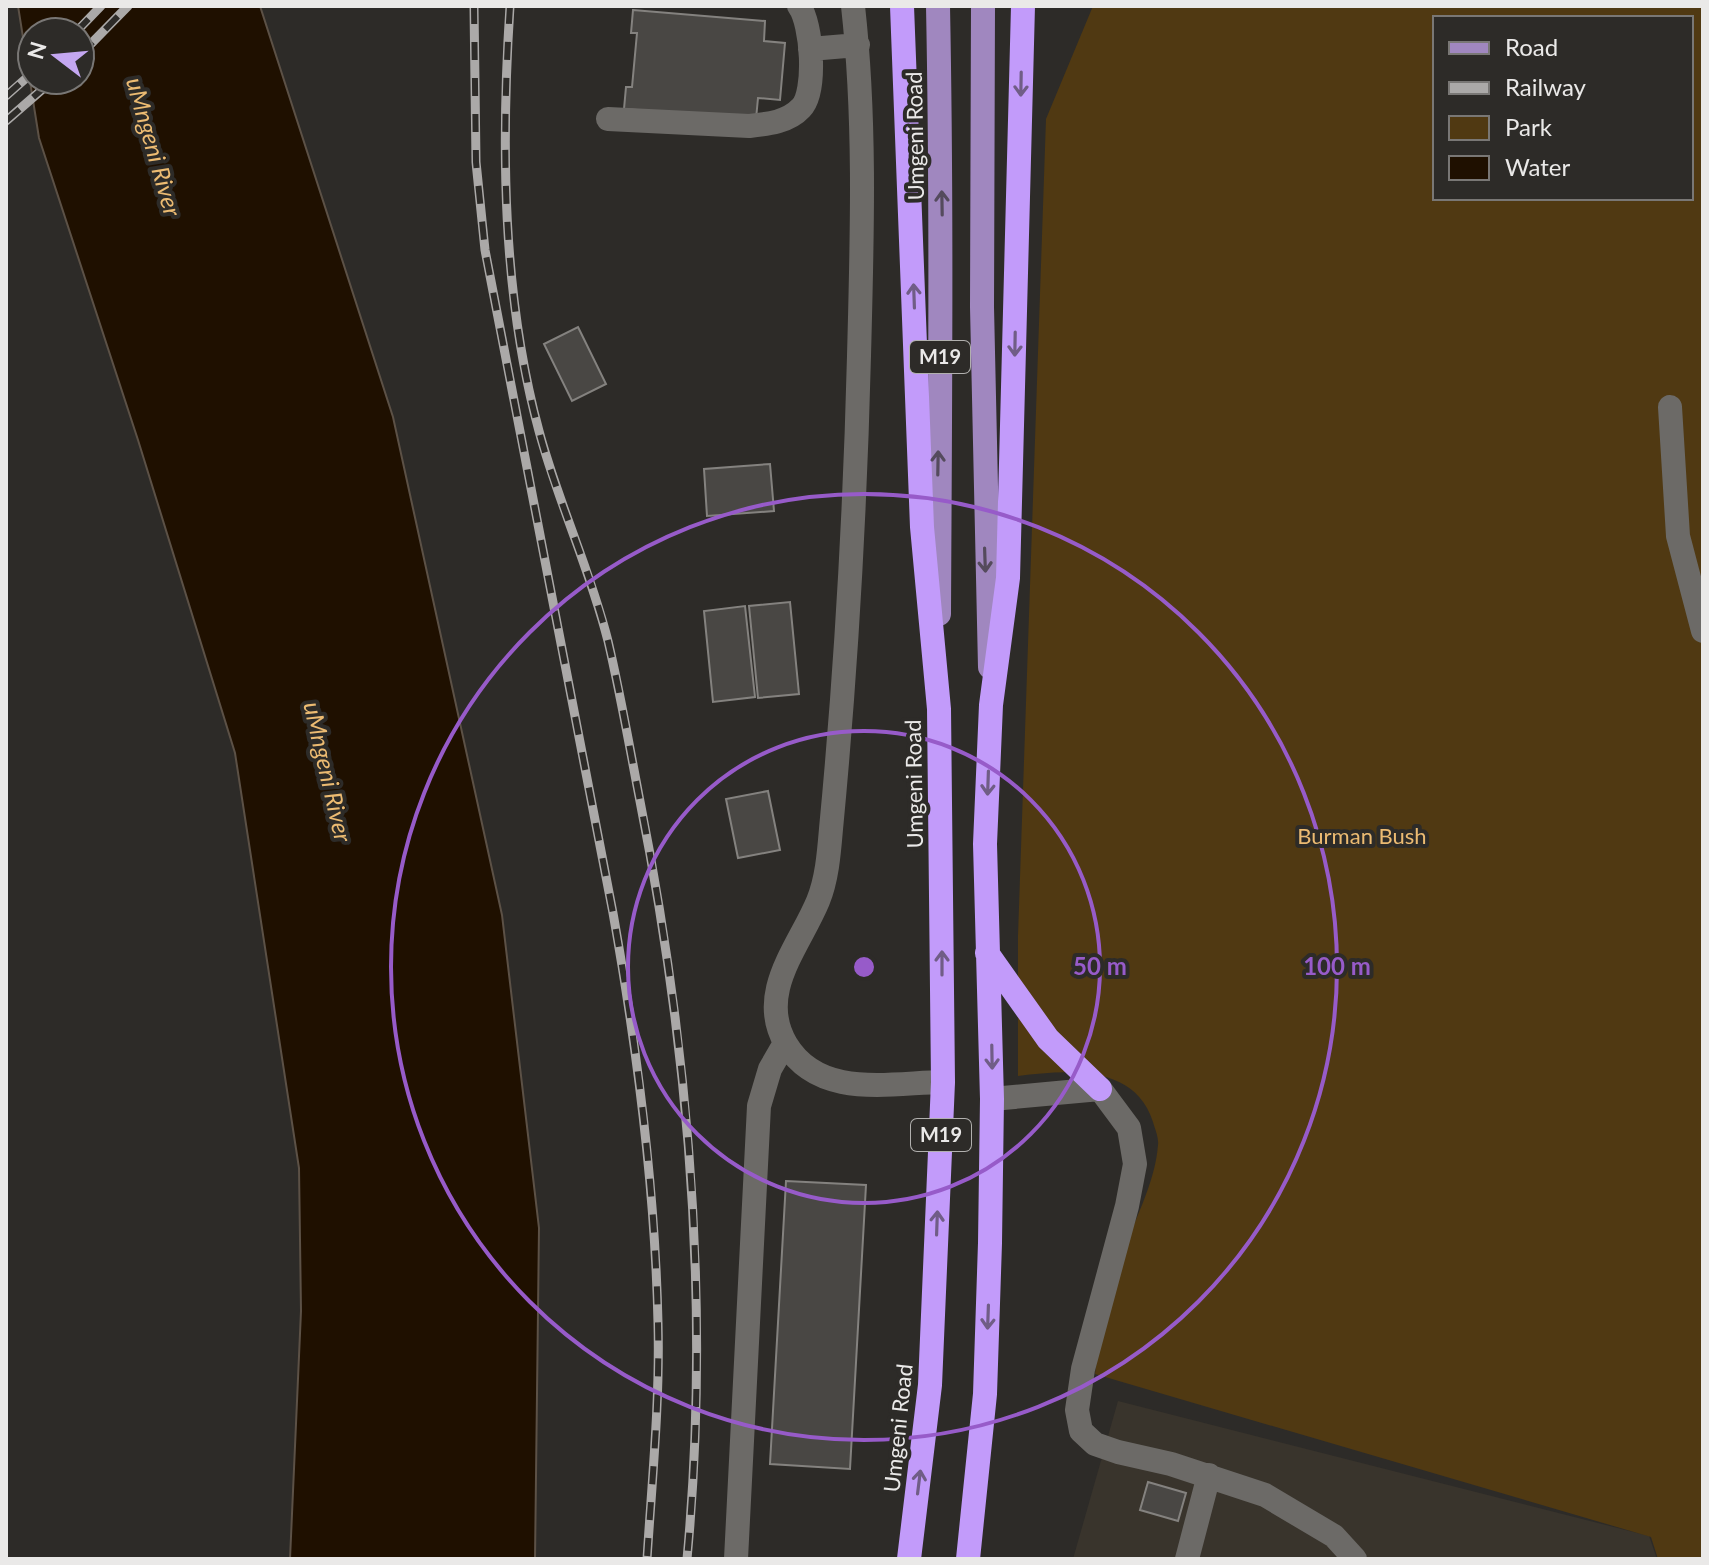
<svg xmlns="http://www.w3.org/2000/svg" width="1709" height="1565" viewBox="0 0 1709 1565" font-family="Lato,sans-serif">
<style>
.built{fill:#39342c}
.green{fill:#503912;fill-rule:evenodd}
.water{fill:#1f1000;stroke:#5c5146;stroke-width:2;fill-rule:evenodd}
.building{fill:#494744;stroke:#84827f;stroke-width:2}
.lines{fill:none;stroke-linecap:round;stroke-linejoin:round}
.minor{stroke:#6c6a67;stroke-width:24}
.major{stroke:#a087bf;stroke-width:24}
.highway{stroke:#c29bfa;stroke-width:24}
.rail-casing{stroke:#aba9a8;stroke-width:9}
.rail{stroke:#2d2b28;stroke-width:6;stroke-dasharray:18;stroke-linecap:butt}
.oneway{stroke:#705d86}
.oneway2{stroke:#554b5d}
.ring{fill:none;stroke:#975bc9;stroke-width:4}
.labels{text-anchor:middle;stroke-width:8;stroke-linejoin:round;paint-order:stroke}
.shield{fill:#2d2b28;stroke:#b1b0ae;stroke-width:2}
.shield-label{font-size:20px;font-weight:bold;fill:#eae9e8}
.street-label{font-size:22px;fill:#eae9e8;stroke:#2d2b28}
.park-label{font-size:22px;fill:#ecbb72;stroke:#2d2b28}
.water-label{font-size:24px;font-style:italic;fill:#ecbb72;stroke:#2d2b28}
.centre{fill:#975bc9;stroke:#2d2b28;stroke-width:4}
.ring-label{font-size:24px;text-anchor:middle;font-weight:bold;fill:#975bc9;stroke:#2d2b28;stroke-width:8;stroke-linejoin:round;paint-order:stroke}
</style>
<rect width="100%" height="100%" fill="#2d2b28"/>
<path class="built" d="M1118 1401 1649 1536 1657 1559H1073Z"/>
<path class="green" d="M1093 6H1703V1559H1658L1651 1537 1095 1374C1100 1336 1108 1298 1120 1261 1132 1224 1155 1185 1158 1145 1159 1138 1155 1129 1153 1122 1135 1064 1067 1070 1018 1076V936L1046 119ZM1435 18H1691V198H1435Z"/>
<path class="water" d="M18 6H260L393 417 502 915 539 1228 535 1559H290L301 1311 299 1168 235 753 138 440 39 138ZM32 32H80V80H32Z"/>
<path class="building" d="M633 10 765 21 764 41 785 43 780 100 758 98 756 119 624 109 626 87H632L637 33H631Z
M578 327 606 384 572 401 544 344Z
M770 464 774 511 707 516 704 469Z
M790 602 799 694 758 698 749 606Z
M745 606 755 697 713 702 704 611Z
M768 791 780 850 738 858 726 799Z
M786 1181 866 1185 850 1469 770 1464Z
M1148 1482 1186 1493 1178 1521 1140 1510Z"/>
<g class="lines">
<path class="minor" d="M853 6C866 122 862 240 859 356 855 514 846 672 831 829 829 853 827 879 818 901 799 947 756 993 786 1044 819 1099 888 1083 943 1082
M810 49 858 45
M608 119 749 126C768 124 788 122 801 108 817 92 812 23 799 6
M1670 407 1678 536 1703 631
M992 1099 1100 1089 1129 1128 1135 1164 1127 1206 1083 1369 1077 1410 1081 1431 1095 1444 1118 1452 1171 1464 1265 1495 1334 1536 1355 1559
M736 1559 759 1106 770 1069 785 1043
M1187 1559 1209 1475"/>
<path class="major" d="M938 6C942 209 940 412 939 614
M983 6 982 307 990 667"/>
<path class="highway" d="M902 6 922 527 939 709 943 1082 930 1385 909 1559
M987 953 1048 1039 1100 1089
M968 1559 985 1394 990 1243 992 1099 985 844 991 705 1008 578 1023 6"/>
<defs>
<path id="rail" d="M474 6 476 162 485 250 613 913C637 1048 655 1185 658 1323 660 1402 652 1480 647 1559
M510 6C501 145 502 295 539 431 558 502 590 569 608 641 620 692 629 744 639 796 689 1048 711 1303 687 1559
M76 32 101 6
M80 55 128 6
M6 96 32 73
M6 121 53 80"/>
</defs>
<use href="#rail" class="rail-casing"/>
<use href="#rail" class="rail"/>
</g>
<defs><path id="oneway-shaft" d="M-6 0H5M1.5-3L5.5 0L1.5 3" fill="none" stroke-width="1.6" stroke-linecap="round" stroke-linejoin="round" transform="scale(2)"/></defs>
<g class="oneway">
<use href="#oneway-shaft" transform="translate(1021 84) rotate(91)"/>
<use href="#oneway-shaft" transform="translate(914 296) rotate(-92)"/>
<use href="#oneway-shaft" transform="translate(1015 344) rotate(91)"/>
<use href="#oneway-shaft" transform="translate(988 783) rotate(92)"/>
<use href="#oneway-shaft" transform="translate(942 963) rotate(-90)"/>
<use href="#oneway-shaft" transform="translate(992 1057) rotate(89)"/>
<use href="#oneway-shaft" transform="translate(937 1223) rotate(-88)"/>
<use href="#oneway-shaft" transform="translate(988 1317) rotate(92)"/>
<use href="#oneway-shaft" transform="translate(919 1482) rotate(-83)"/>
</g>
<g class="oneway2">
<use href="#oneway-shaft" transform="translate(942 203) rotate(-91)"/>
<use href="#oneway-shaft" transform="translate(938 463) rotate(-89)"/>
<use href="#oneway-shaft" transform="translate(985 560) rotate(88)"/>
</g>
<g class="ring">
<circle cx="864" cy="967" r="236"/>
<circle cx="864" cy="967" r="473"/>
</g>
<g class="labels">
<g class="shield">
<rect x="910" y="341" width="60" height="32" rx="6"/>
<rect x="911" y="1119" width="60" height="32" rx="6"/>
</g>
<g class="shield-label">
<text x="940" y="364">M19</text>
<text x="941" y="1142">M19</text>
</g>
<g class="street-label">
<text transform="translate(915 136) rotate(-91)" y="8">Umgeni Road</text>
<text transform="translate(914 784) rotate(-91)" y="8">Umgeni Road</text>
<text transform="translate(898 1428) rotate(-84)" y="8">Umgeni Road</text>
</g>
<g class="park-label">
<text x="1362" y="844">Burman Bush</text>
</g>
<g class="water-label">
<text transform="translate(153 147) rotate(74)" y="8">uMngeni River</text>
<text transform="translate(327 772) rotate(77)" y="8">uMngeni River</text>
</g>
</g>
<circle cx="864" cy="967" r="12" class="centre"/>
<g class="ring-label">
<text x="1100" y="975">50 m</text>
<text x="1337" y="975">100 m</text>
</g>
<rect width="1709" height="1565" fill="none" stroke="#eae9e8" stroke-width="16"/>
<rect x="1433" y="16" width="260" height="184" fill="#2d2b28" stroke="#797775" stroke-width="2"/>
<rect x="1449" y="42" width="40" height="12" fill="#a087bf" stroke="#797775" stroke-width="2"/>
<text x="1505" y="56" font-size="24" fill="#eae9e8">Road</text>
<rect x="1449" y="82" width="40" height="12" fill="#aba9a8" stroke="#797775" stroke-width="2"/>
<text x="1505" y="96" font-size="24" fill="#eae9e8">Railway</text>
<rect x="1449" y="116" width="40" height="24" fill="#503912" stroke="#797775" stroke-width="2"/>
<text x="1505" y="136" font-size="24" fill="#eae9e8">Park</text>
<rect x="1449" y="156" width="40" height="24" fill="#1f1000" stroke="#797775" stroke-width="2"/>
<text x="1505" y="176" font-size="24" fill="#eae9e8">Water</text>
<g transform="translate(56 56) rotate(286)"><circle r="38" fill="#2d2b28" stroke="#797775" stroke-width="2"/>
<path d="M0-6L14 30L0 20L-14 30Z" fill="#c4a7f1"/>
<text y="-12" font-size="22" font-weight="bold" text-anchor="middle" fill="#eae9e8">N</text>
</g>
</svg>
